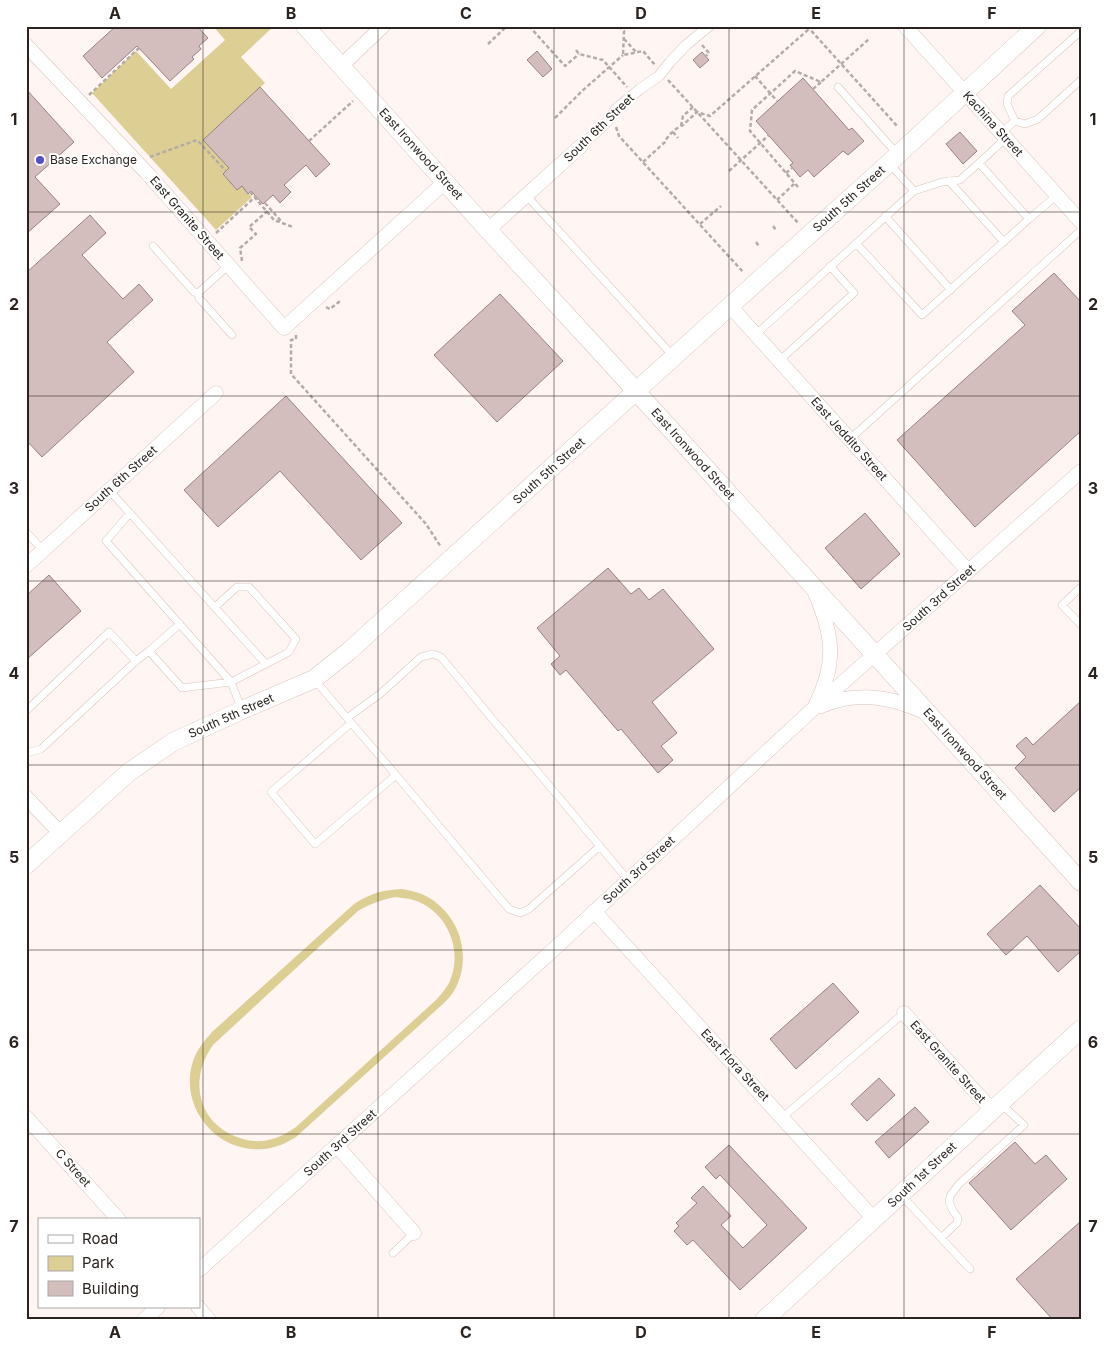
<svg xmlns="http://www.w3.org/2000/svg" width="1107" height="1346" viewBox="0 0 1107 1346" font-family="Inter,sans-serif">
<style>
.green{fill:#ddcf94;fill-rule:evenodd}
.building{fill:#d4bdbd;stroke:#988282}
.lines{fill:none;stroke-linecap:round;stroke-linejoin:round}
.service-casing{stroke:#d9c4bb;stroke-width:8}
.pedestrian-casing{stroke:#d9c4bb;stroke-width:11}
.minor-casing{stroke:#d9c4bb;stroke-width:15}
.tertiary-casing{stroke:#d9c4bb;stroke-width:19}
.path{stroke:#b4aca8;stroke-width:2.5;stroke-dasharray:4 2.5;stroke-linecap:butt}
.service{stroke:#fff;stroke-width:7}
.pedestrian{stroke:#fff;stroke-width:10}
.minor{stroke:#fff;stroke-width:14}
.tertiary{stroke:#fff;stroke-width:18}
.grid{fill:none;stroke:#2a231f;stroke-width:1;stroke-opacity:0.55}
.poi-dot{fill:#5150c7;stroke:#fff;stroke-width:2}
.labels{text-anchor:middle;stroke-width:4;stroke-linejoin:round;paint-order:stroke}
.street-label{font-size:12px;fill:#2a231f;stroke:#fff}
.poi-label{font-size:12px;fill:#2a231f;stroke:#fff;text-anchor:start}
.neatline{fill:none;stroke:#2a231f;stroke-width:2}
.grid-label{font-size:16px;text-anchor:middle;font-weight:bold;fill:#2a231f}
</style>
<rect width="100%" height="100%" fill="#fff6f3"/>
<path class="green" d="M213 26H274L241 57 265 83 203 140 229 168 223 174 237 190 242 186 252 197 216 230 92 93 136 51 171 89 225 40Z
M402 889C412 891 423 893 431 899 462 919 472 960 454 991 451 996 447 1000 444 1003L296 1137C286 1143 276 1148 264 1149 217 1154 178 1107 193 1061 197 1050 204 1041 212 1032L354 904C371 893 382 890 402 889ZM395 897C400 898 405 898 410 899 444 907 463 946 451 978 448 987 442 993 436 1000L296 1127C287 1133 279 1138 268 1140 255 1143 242 1140 230 1134 195 1116 191 1075 213 1045L358 911C370 904 381 900 395 897Z"/>
<path class="building" d="M116 26H197L208 38 199 46 201 49 192 57 194 59 170 81 137 46 102 78 83 56Z
M537 51 552 69 543 77 527 60Z
M702 52 709 60 700 68 693 60Z
M803 78 849 130 852 128 864 141 848 155 843 151 814 177 808 170 800 177 790 165 793 163 756 121Z
M260 87 330 164 316 177 306 165 284 185 291 192 280 203 273 195 263 204 251 191 248 194 242 186 237 190 223 174 229 168 203 140Z
M26 89 74 142 35 177 60 204 26 234Z
M960 132 977 151 963 164 946 144Z
M90 215 106 233 82 255 123 299 139 284 153 300 107 342 134 372 42 457 26 440V273Z
M1054 273 1081 302V431L975 527 897 440 1025 325 1012 311Z
M500 294 563 361 497 422 434 355Z
M286 396 402 523 361 560 280 471 218 527 184 490Z
M865 513 900 554 861 589 825 548Z
M608 568 631 594 639 588 649 600 663 589 714 649 652 702 677 733 661 746 673 760 658 773 621 729 618 731 566 670 560 675 551 664 560 656 537 628Z
M49 575 81 611 26 660V596Z
M1081 701V787L1054 812 1015 768 1026 757 1016 746 1026 737 1033 745Z
M1040 885 1081 929V951L1058 972 1027 936 1006 955 987 934Z
M833 983 859 1012 796 1069 770 1039Z
M879 1078 895 1095 867 1121 851 1104Z
M915 1107 929 1122 889 1158 875 1142Z
M1015 1142 1035 1164 1046 1155 1067 1179 1011 1230 969 1183Z
M729 1145 807 1228 740 1290 693 1240 687 1245 674 1231 679 1226 676 1223 697 1203 691 1198 703 1186 731 1216 721 1225 743 1248 767 1225 720 1175 716 1179 705 1167Z
M1081 1221V1320H1053L1016 1279Z"/>
<g class="lines">
<defs>
<path id="service" d="M838 87 898 155
M1015 121 1007 104 1008 96 1081 31
M1001 133 1015 121 1025 124 1038 119 1081 80
M1006 138 979 163 1029 219 1057 195
M949 181 1004 242
M914 191 942 182 960 180 979 163
M526 195 674 357
M885 216 951 290
M856 243 922 315 1029 219
M153 246 194 292 198 293
M229 265 198 293 199 298 232 335
M755 335 914 191 889 163
M779 361 854 293 830 266
M850 439 1081 230
M109 490 266 664 231 682 242 710
M130 513 106 541 231 682
M26 532 43 550
M1081 587 1062 605 1081 625
M215 607 237 587H249L296 639 289 652 266 664
M149 651 180 624
M136 661 149 651 182 688 231 682
M314 679 347 718 396 775 509 909 520 913 529 909 600 846
M26 711 109 632 136 661 41 749 26 753
M347 718 380 694 421 657 433 654 441 657 494 721 537 771 628 880
M351 723 271 792 315 844 396 775
M783 1117 904 1013
M901 1195 970 1269
M941 1238 957 1223 958 1218 953 1211 949 1202 950 1196 959 1184 1024 1125 1000 1103
M393 1253 414 1233"/>
<path id="pedestrian" d="M581 146 607 122 617 108 640 89 659 76 670 62 685 46 709 26"/>
<path id="minor" d="M905 26 1081 222
M26 45 147 173 284 328 445 182
M341 66 383 26
M488 230 581 146
M730 306 968 571
M26 566 216 393
M815 593C833 634 837 663 816 704
M821 706C857 691 891 696 926 713
M26 797 61 834
M594 911 874 1219
M904 1013 992 1110
M26 1117 119 1220
M337 1146 414 1233
M199 1270 553 950 813 709 1081 471
M198 1307 209 1320
M144 1320 158 1307"/>
<path id="tertiary" d="M305 26 488 230 606 358 1081 882
M26 865 129 772 173 742 242 710 314 679 348 652 730 306 889 163 1037 26
M764 1320 1081 1029"/>
</defs>
<use href="#service" class="service-casing"/>
<use href="#pedestrian" class="pedestrian-casing"/>
<use href="#minor" class="minor-casing"/>
<use href="#tertiary" class="tertiary-casing"/>
<path class="path" d="M529 26 565 66 579 54
M619 26 624 31 623 55 643 51 655 65
M807 26 898 127
M624 39 637 53
M488 44 507 26
M702 45 709 53 706 56
M576 50 579 54 603 60 627 87
M755 76 777 101
M668 80 799 224
M813 89 821 82
M89 95 139 48
M555 118 582 91 623 55
M681 126 683 116 693 107
M616 127 619 136 744 273
M673 132 678 138
M309 141 353 101
M150 157 197 140 226 171
M643 162 665 142C667 136 677 127 683 125L697 112 710 116 809 29
M729 171 769 135
M786 173 792 168
M798 187 750 131 752 110 795 71 821 82 869 39
M250 192 274 220 293 227
M777 200 795 183
M265 203 281 221
M700 224 721 206
M773 226 776 230
M216 233 256 196
M756 242 759 246
M242 261 240 248 256 234 249 227 270 209
M326 307 330 309 340 301
M296 335V339L291 340V374L426 524 441 547"/>
<use href="#service" class="service"/>
<use href="#pedestrian" class="pedestrian"/>
<use href="#minor" class="minor"/>
<use href="#tertiary" class="tertiary"/>
</g>
<path class="grid" d="M203 26V1320M378 26V1320M554 26V1320M729 26V1320M904 26V1320M26 212H1081M26 396H1081M26 581H1081M26 765H1081M26 950H1081M26 1134H1081"/>
<circle class="poi-dot" cx="40" cy="160" r="5"/>
<g class="labels">
<g class="street-label">
<text transform="translate(993 124) rotate(48)" y="4">Kachina Street</text>
<text transform="translate(599 128) rotate(-44)" y="4">South 6th Street</text>
<text transform="translate(421 154) rotate(48)" y="4">East Ironwood Street</text>
<text transform="translate(849 199) rotate(-42)" y="4">South 5th Street</text>
<text transform="translate(187 218) rotate(49)" y="4">East Granite Street</text>
<text transform="translate(849 439) rotate(48)" y="4">East Jeddito Street</text>
<text transform="translate(693 454) rotate(48)" y="4">East Ironwood Street</text>
<text transform="translate(549 471) rotate(-42)" y="4">South 5th Street</text>
<text transform="translate(121 479) rotate(-42)" y="4">South 6th Street</text>
<text transform="translate(939 598) rotate(-42)" y="4">South 3rd Street</text>
<text transform="translate(231 716) rotate(-24)" y="4">South 5th Street</text>
<text transform="translate(965 754) rotate(48)" y="4">East Ironwood Street</text>
<text transform="translate(639 870) rotate(-43)" y="4">South 3rd Street</text>
<text transform="translate(948 1062) rotate(48)" y="4">East Granite Street</text>
<text transform="translate(735 1065) rotate(47)" y="4">East Flora Street</text>
<text transform="translate(340 1143) rotate(-42)" y="4">South 3rd Street</text>
<text transform="translate(73 1168) rotate(48)" y="4">C Street</text>
<text transform="translate(922 1175) rotate(-43)" y="4">South 1st Street</text>
</g>
<g class="poi-label">
<text x="50" y="164">Base Exchange</text>
</g>
</g>
<rect width="1107" height="1346" fill="none" stroke="#ffffff" stroke-width="55"/>
<rect x="38" y="1218" width="162" height="90" fill="#ffffff" stroke="#aaa7a5"/>
<rect x="48" y="1235" width="25" height="8" fill="#ffffff" stroke="#aaa7a5"/>
<text x="82" y="1244" font-size="15" fill="#2a231f">Road</text>
<rect x="48" y="1256" width="25" height="15" fill="#ddcf94" stroke="#aaa7a5"/>
<text x="82" y="1268" font-size="15" fill="#2a231f">Park</text>
<rect x="48" y="1281" width="25" height="15" fill="#d4bdbd" stroke="#aaa7a5"/>
<text x="82" y="1294" font-size="15" fill="#2a231f">Building</text>
<rect x="28" y="28" width="1052" height="1290" class="neatline"/>
<g class="grid-label">
<text x="115" y="19">A</text>
<text x="291" y="19">B</text>
<text x="466" y="19">C</text>
<text x="641" y="19">D</text>
<text x="816" y="19">E</text>
<text x="992" y="19">F</text>
<text x="14" y="125">1</text>
<text x="1093" y="125">1</text>
<text x="14" y="310">2</text>
<text x="1093" y="310">2</text>
<text x="14" y="494">3</text>
<text x="1093" y="494">3</text>
<text x="14" y="679">4</text>
<text x="1093" y="679">4</text>
<text x="14" y="863">5</text>
<text x="1093" y="863">5</text>
<text x="14" y="1048">6</text>
<text x="1093" y="1048">6</text>
<text x="14" y="1232">7</text>
<text x="1093" y="1232">7</text>
<text x="115" y="1338">A</text>
<text x="291" y="1338">B</text>
<text x="466" y="1338">C</text>
<text x="641" y="1338">D</text>
<text x="816" y="1338">E</text>
<text x="992" y="1338">F</text>
</g>
</svg>
